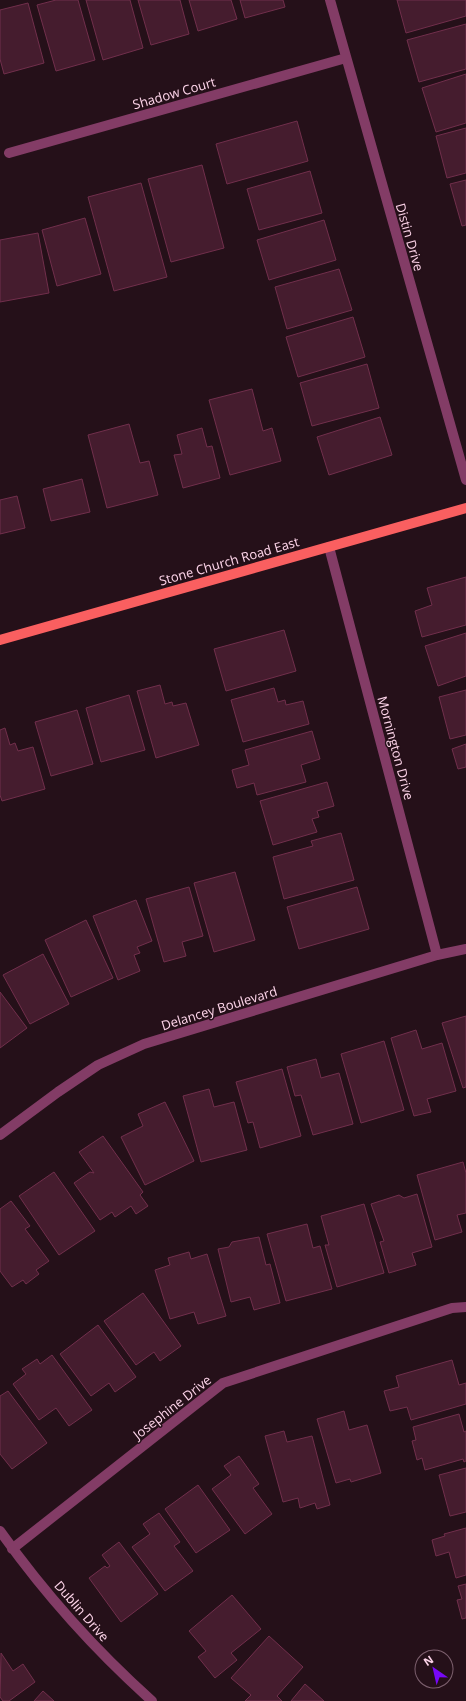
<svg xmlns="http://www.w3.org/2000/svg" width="466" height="1701" viewBox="0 0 466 1701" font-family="'Open Sans',sans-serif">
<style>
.building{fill:#451c2e;stroke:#712f4c}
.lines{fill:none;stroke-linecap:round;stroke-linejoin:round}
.minor{stroke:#833c66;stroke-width:10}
.major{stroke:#fa5f60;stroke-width:10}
.labels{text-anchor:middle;stroke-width:3;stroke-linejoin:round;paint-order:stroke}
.street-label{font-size:13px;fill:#fed5ea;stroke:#251019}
</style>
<rect width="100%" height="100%" fill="#251019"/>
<path class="building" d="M56 0H78L95 60 56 71 37 5Z
M86 0H130L143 48 103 60Z
M138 0H180L189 34 151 45Z
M189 0H231L237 19 198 31Z
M240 0H283L285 7 245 18Z
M397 0H466V16L406 33Z
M28 3 44 63 4 74 0 59V10Z
M466 24V69L419 82 407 40Z
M466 74V123L436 132 422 88Z
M297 121 308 161 227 184 216 144Z
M466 128V173L447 178 436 136Z
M202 165 224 248 171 262 148 179Z
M310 171 322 213 259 230 247 189Z
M466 180V225L462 226 450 184Z
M141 183 167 277 114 291 88 197Z
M85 218 101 274 57 286 42 230Z
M324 220 336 260 269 280 257 240Z
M38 233 49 293 0 302V240Z
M339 269 352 310 287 329 275 287Z
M353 317 365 357 298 377 286 337Z
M367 364 379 408 312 426 300 383Z
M252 389 263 431 272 428 281 461 230 475 209 400Z
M380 417 392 455 329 475 317 437Z
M129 424 140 463 149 461 158 495 107 508 88 435Z
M202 428 207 447 212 446 220 478 183 488 174 455 182 454 177 435Z
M82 479 90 512 51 521 43 489Z
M17 496 25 528 0 534V500Z
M466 577V625L422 637 415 611 432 605 427 588Z
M284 630 296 671 226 691 214 649Z
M466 633V676L438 686 425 646Z
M160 685 165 704 172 702 173 706 186 703 199 745 156 758 137 691Z
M274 688 278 702 285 700 286 705 303 701 309 724 243 742 231 700Z
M466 690V735L450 739 439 697Z
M129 695 145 750 101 762 86 708Z
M77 710 93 764 51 776 35 722Z
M5 728 10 745 15 743 18 751 33 747 45 789 2 801 0 795V730Z
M312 731 320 759 301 765 306 782 257 795 254 783 237 788 232 770 249 765 245 750Z
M466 744V767L458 769 452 749Z
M327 782 334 806 317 811 319 817 312 819 317 832 273 845 260 801Z
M341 833 354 880 284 899 273 857 313 846 311 841Z
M235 872 255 940 214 952 194 883Z
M189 887 203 936 182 942 186 956 164 962 146 899Z
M357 887 369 929 299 949 287 907Z
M136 900 152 941 137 947 140 953 134 955 140 971 118 980 93 916Z
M86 920 113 978 71 997 45 940Z
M43 954 69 1004 30 1024 3 975Z
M0 992 27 1028 0 1048Z
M466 1016V1087L463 1088 442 1023Z
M416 1030 422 1049 442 1043 456 1091 427 1099 431 1112 414 1116 391 1038Z
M384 1041 404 1110 361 1123 341 1054Z
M316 1059 321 1078 339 1073 353 1124 313 1135 301 1095 295 1096 287 1067Z
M282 1069 301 1136 260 1148 253 1122 248 1123 236 1082Z
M209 1089 214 1107 234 1102 247 1150 201 1162 183 1096Z
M165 1102 194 1161 145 1185 121 1137 143 1126 138 1114Z
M103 1136 143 1192 140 1195 148 1206 136 1214 131 1206 115 1217 112 1212 100 1220 74 1183 90 1172 94 1173 79 1152Z
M463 1162 466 1173V1213L457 1215 462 1232 435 1240 417 1175Z
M54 1172 95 1231 59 1255 19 1196Z
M417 1194 432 1247 412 1253 416 1265 389 1273 380 1242 384 1241 371 1204 399 1195 404 1198Z
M11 1201 30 1226 25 1229 49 1261 36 1270 39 1274 26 1284 23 1280 12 1287 0 1271V1209Z
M364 1204 384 1273 337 1287 325 1245H329L321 1216Z
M307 1224 313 1248 320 1246 332 1289 286 1301 267 1234Z
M259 1237 266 1265 270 1264 280 1303 254 1310 250 1297 231 1302 218 1249 229 1247 232 1242Z
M189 1252 191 1259 207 1254 226 1316 198 1324 194 1312 170 1319 155 1270 170 1265 168 1258Z
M143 1293 181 1346 160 1361 154 1352 136 1365 104 1321Z
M98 1325 136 1377 115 1392 109 1383 91 1396 60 1354Z
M52 1355 92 1410 69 1426 56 1408 39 1420 13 1384 26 1374 22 1369 37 1359 40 1364Z
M452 1360 459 1385 466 1383V1404L411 1420 407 1407 390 1411 384 1391 399 1387 396 1376Z
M8 1391 47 1443 12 1469 0 1454V1396Z
M344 1411 349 1430 367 1425 381 1473 351 1482 350 1479 336 1483 317 1419Z
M459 1414 464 1432 466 1431V1461L464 1462 463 1459 425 1470 422 1458 417 1460 412 1441 416 1440 413 1427Z
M284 1431 287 1442 312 1436 330 1505 317 1509 315 1503 300 1508 298 1498 283 1502 265 1436Z
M239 1456 259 1484 253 1488 272 1514 245 1534 212 1489 231 1475 224 1466Z
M466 1468V1512L450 1516 439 1475Z
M198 1485 230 1530 196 1553 165 1509Z
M159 1513 180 1542 174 1546 193 1571 165 1591 132 1547 150 1534 143 1524Z
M466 1528V1575L456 1578 449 1552 436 1556 432 1540 445 1536 444 1534Z
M119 1542 158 1594 121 1622 89 1578 105 1566 107 1568 110 1566 102 1555Z
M466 1584V1618L462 1619 457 1600 462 1599 458 1586Z
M232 1595 261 1629 231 1653 237 1660 215 1678 198 1657 206 1651 189 1631Z
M269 1636 303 1667 277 1696 282 1701H245L251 1695 231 1678Z
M1 1653 13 1671 23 1664 35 1682 9 1701H3L0 1697Z
M305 1684 324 1701H291Z
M43 1691 54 1701H34Z"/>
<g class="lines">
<path class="minor" d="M330 0 466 480
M9 153 346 58
M329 547 437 955
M0 1135 58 1092 98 1065 144 1044 437 955 466 949
M0 1531C44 1593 95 1650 152 1701
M12 1549 223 1383 452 1308 466 1307"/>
<path class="major" d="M0 640 466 508"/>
</g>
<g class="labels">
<g class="street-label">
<text transform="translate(174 93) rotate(-16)" y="5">Shadow Court</text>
<text transform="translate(410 237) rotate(74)" y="5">Distin Drive</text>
<text transform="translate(229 561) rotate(-16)" y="5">Stone Church Road East</text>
<text transform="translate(396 748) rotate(75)" y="5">Mornington Drive</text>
<text transform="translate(219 1008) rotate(-17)" y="5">Delancey Boulevard</text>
<text transform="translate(172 1407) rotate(-38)" y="5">Josephine Drive</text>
<text transform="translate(82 1611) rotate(49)" y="5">Dublin Drive</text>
</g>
</g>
<g transform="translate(434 1669) rotate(326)"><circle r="19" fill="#251019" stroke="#7c5f6d"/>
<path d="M0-3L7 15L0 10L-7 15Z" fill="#7708f7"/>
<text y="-6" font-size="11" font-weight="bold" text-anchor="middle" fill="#fed5ea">N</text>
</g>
</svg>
